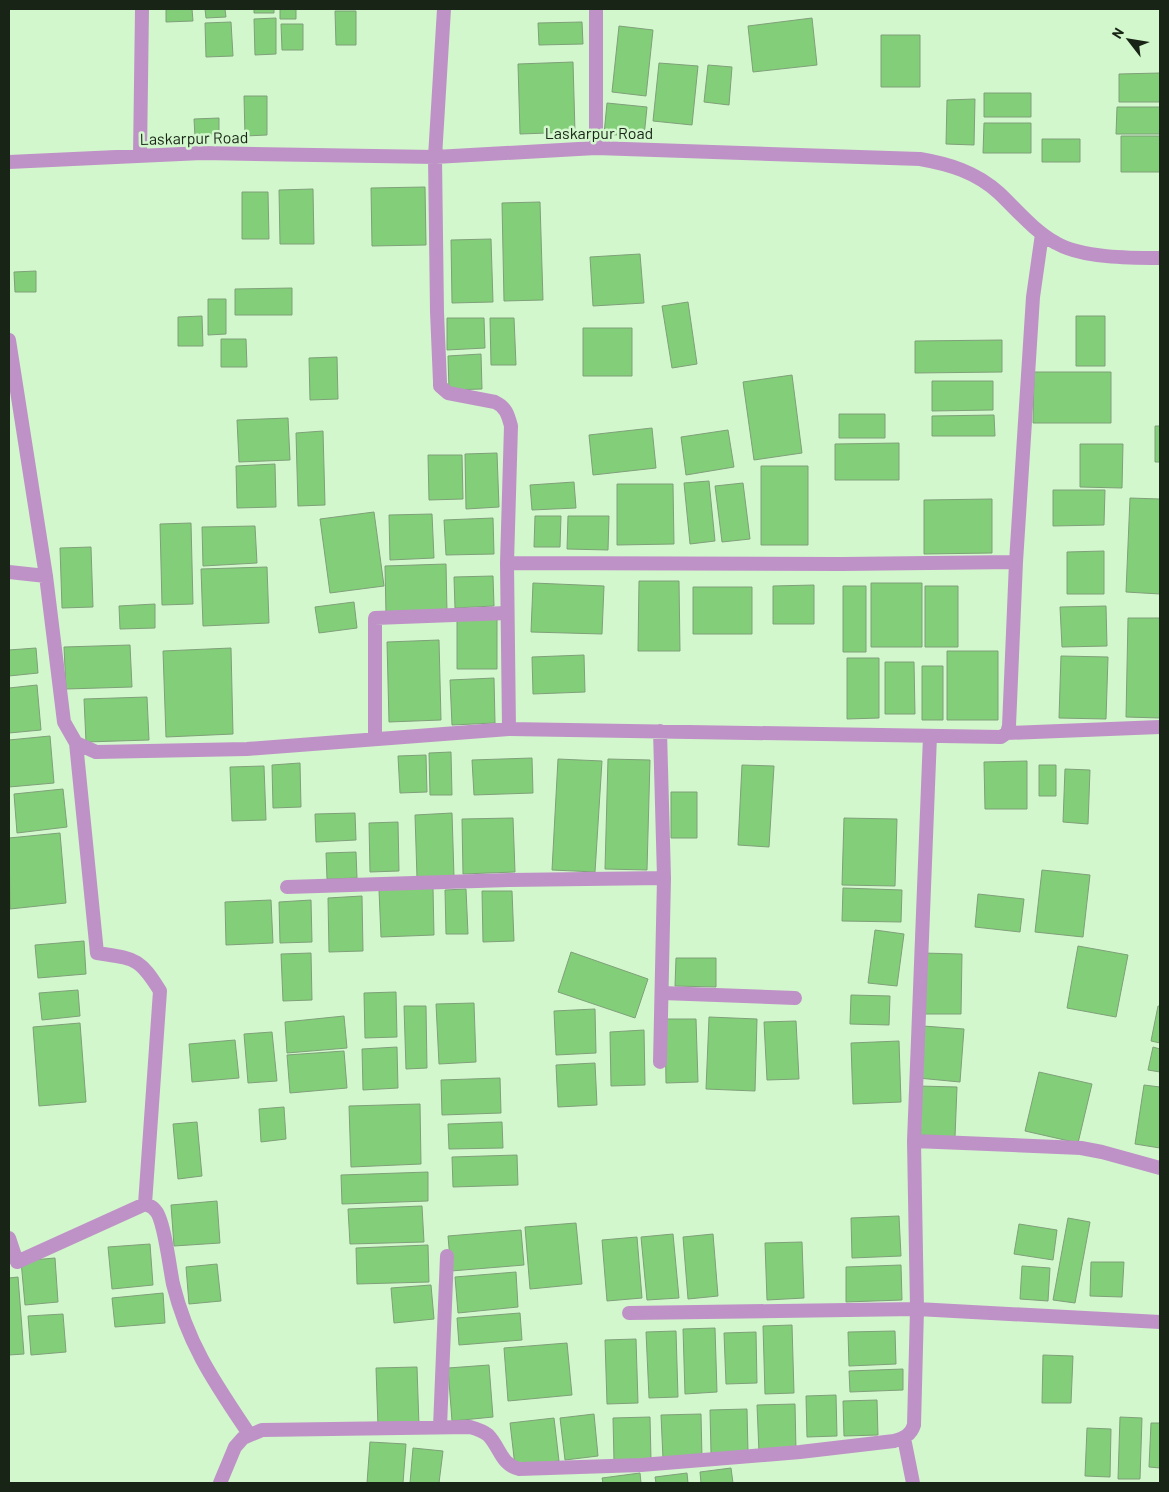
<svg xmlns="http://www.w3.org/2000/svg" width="1169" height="1492" viewBox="0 0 1169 1492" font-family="Barlow,sans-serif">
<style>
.building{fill:#83ce78;stroke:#7fa07a}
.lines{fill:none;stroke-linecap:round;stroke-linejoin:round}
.minor{stroke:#bf92c7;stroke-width:14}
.labels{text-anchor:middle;stroke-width:5;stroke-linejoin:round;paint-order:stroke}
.street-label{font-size:16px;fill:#182516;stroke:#d3f7cd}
</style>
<rect width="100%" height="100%" fill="#d3f7cd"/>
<path class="building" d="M166 9H192L193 21 166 22Z
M205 9H225L226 17 206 18Z
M254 9H274V13H254Z
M280 9H296V19H280Z
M335 11H356V45H336Z
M276 18V54L255 55 254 19Z
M812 18 817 65 753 72 748 26Z
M231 22 233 56 206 57 205 23Z
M582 22 583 44 539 45 538 23Z
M281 24H303V50H282Z
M619 26 653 30 646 96 612 92Z
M881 35H920V87H881Z
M573 62 575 132 520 134 518 64Z
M659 63 698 66 692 125 653 121Z
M708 65 732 67 729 105 704 102Z
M1160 73V102H1119V74Z
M984 93H1031V117H984Z
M244 96H267V135L245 136Z
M975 99 974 145 946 144 947 100Z
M607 103 647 107 644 137 604 134Z
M1117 107H1160V134H1116Z
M219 118V136L195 137 194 119Z
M984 123H1031V153H983Z
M1121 136H1160V172H1121Z
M1042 139H1080V162H1042Z
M425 187 426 245 372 246 371 188Z
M313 189 314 244H280L279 190Z
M242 192H268L269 239H242Z
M540 202 543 300 504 301 502 203Z
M491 239 493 302 452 303 451 240Z
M640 254 644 303 593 306 590 257Z
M36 271V292H15L14 272Z
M292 288V315H235V289Z
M208 299H226V334L208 335Z
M688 302 697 364 672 368 662 306Z
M202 316 203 346H178V317Z
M1076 316H1105V366H1076Z
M447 318H484L485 348 447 350Z
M490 318H514L516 365H491Z
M583 328H632V376H583Z
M221 339H246L247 367H221Z
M1002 340V372L915 373V341Z
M481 354 482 389 449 390 448 356Z
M337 357 338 399 310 400 309 358Z
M1034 372H1111V423H1033Z
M792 375 802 453 754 460 743 382Z
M932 381H993V410L932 411Z
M839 414H885V438H839Z
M994 415 995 436H932V416Z
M288 418 290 460 239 462 237 420Z
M1155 426H1160V462H1155Z
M652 428 656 468 593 475 589 435Z
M728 430 734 467 686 475 681 437Z
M323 431 325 505 298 506 296 433Z
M899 443V480H835V444Z
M1080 444H1123L1122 488 1080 487Z
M497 453 499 507 466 509 465 454Z
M428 455H462L463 499 429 500Z
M275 464 276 507 237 508 236 466Z
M761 466H808V545H761Z
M709 481 715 541 690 544 684 483Z
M574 482 576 508 532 510 530 485Z
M743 483 750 539 722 542 715 486Z
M617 484H673L674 544 617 545Z
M1053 490H1105L1104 525 1053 526Z
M1130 498 1160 499V594L1126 592Z
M992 499V553L924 554V500Z
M374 512 384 586 330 593 320 519Z
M432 514 434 558 390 560 389 515Z
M535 516H561L560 547H534Z
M568 516H609L608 550 567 549Z
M493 518 494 554 446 555 444 520Z
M191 523 193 604 162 605 160 524Z
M255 526 257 563 203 566 202 527Z
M91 547 93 607 62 608 60 548Z
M1104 551V594H1067V552Z
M446 564 447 612 386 614 385 566Z
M267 567 269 623 203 626 201 569Z
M493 576 494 606 455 608 454 577Z
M639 581H679L680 651H638Z
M533 583 604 586 602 634 531 632Z
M871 583H922V647H871Z
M814 585V624H773V586Z
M843 586H866V652H843Z
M925 586H958V647H925Z
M693 587H752V634H693Z
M354 602 357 628 319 633 315 607Z
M155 604V628L120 629 119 606Z
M1106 606 1107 646 1062 647 1060 607Z
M457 618H497V669H457Z
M1128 618H1160V718L1126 717Z
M439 640 441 720 389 722 387 642Z
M130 645 132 687 66 689 64 647Z
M36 648 38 673 9 676V650Z
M231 648 233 734 166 737 163 651Z
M947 651H998V720H947Z
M584 655 585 692 533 694 532 657Z
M1061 656 1108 657 1106 719 1059 718Z
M847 658H879V718L847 719Z
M885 662H914L915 714H885Z
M922 666H943V720H922Z
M494 678 495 723 452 725 450 680Z
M37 685 41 730 9 733V688Z
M147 697 149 740 86 742 84 699Z
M50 736 54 783 9 787V740Z
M451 752 452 795H430L429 753Z
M426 755 427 792 400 793 398 756Z
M532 758 533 793 474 795 472 760Z
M558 759 602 761 595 872 552 870Z
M608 759 650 760 647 870 605 869Z
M1027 761V809H985L984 762Z
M300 763 301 807 273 808 272 765Z
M742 765 774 766 769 847 738 845Z
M1039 765H1056V796H1039Z
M264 766 266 820 232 821 230 767Z
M1065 769 1090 770 1088 824 1063 822Z
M63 789 67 827 17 833 14 794Z
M671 792H697V838H671Z
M355 813 356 840 316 842 315 814Z
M452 813 454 877 417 878 415 815Z
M513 818 515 872 463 874 462 819Z
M844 818 897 819 895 886 842 885Z
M398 822 399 871 370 872 369 823Z
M60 833 66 903 10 909 9 838Z
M356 852 357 878 327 879 326 853Z
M1042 870 1090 875 1083 937 1035 932Z
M433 888 434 935 381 937 379 890Z
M843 888 902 890 901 922 842 921Z
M466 889 468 934H446L445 890Z
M482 891H512L514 941 483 942Z
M978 894 1024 899 1020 932 975 927Z
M362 896 363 951 329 952 328 898Z
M271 900 273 943 226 945 225 902Z
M311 900 312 942 280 943 279 902Z
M875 930 904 934 897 986 868 983Z
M84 941 86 974 38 978 35 945Z
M1078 946 1128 955 1116 1017 1067 1008Z
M571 952 648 979 635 1018 558 992Z
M311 953 312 1000 283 1001 281 954Z
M922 953 962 954 961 1014H922Z
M676 958H716V987L675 986Z
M78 990 80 1016 42 1020 39 993Z
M396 992 397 1037 365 1038 364 993Z
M851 995 890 996 889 1025 850 1024Z
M474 1003 476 1062 439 1064 436 1004Z
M404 1006H426L427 1068 406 1069Z
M1158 1006H1160V1043L1151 1041Z
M595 1009 596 1053 556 1055 554 1011Z
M344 1016 347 1048 287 1053 285 1022Z
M709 1017 757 1019 755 1091 706 1089Z
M665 1019H696L698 1082 666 1083Z
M796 1021 799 1079 767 1080 764 1022Z
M80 1023 86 1102 39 1106 33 1027Z
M923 1026 964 1029 960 1082 918 1078Z
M644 1030 645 1085 611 1086 610 1032Z
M272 1032 277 1081 248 1083 244 1034Z
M235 1040 239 1078 192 1082 189 1044Z
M899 1041 901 1102 853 1104 851 1043Z
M397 1047 398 1088 363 1090 362 1049Z
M1153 1047 1160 1049V1072L1148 1070Z
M344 1051 347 1088 290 1093 287 1055Z
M595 1063 597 1105 558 1107 556 1065Z
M1039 1072 1092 1084 1078 1143 1025 1131Z
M500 1078 501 1113 442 1115 441 1080Z
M1144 1085 1160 1087V1148L1135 1144Z
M919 1086 957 1087 955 1137 917 1135Z
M420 1104 421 1164 351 1167 349 1106Z
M284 1107 286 1139 261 1142 259 1109Z
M197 1122 202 1176 178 1179 173 1124Z
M502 1122 503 1148 449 1149 448 1124Z
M517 1155 518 1185 453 1187 452 1157Z
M428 1172V1201L342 1204 341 1175Z
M217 1201 220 1243 174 1246 171 1205Z
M422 1206 424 1242 350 1244 348 1209Z
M899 1216 901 1256 852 1258 851 1218Z
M1068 1218 1090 1222 1075 1303 1053 1300Z
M576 1223 582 1284 530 1289 525 1227Z
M1019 1224 1057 1230 1053 1260 1014 1254Z
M521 1230 524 1265 451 1271 448 1236Z
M673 1234 679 1298 647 1300 641 1237Z
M713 1234 718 1296 688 1299 683 1237Z
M637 1237 642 1298 607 1301 602 1240Z
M802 1242 804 1298 767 1300 765 1243Z
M150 1244 153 1285 112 1289 108 1247Z
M428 1245 429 1282 357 1284 356 1248Z
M55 1258 58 1302 25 1305 21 1261Z
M1091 1262H1124L1122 1297 1090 1296Z
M217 1264 221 1301 189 1304 186 1267Z
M901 1265 902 1300 846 1302V1267Z
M1022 1266 1050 1268 1048 1301 1020 1299Z
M516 1272 518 1307 458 1313 455 1277Z
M18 1277 24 1354 9 1355V1278Z
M431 1285 434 1319 394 1323 391 1288Z
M163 1293 165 1323 115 1327 112 1298Z
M520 1313 522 1340 459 1345 457 1318Z
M63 1314 66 1352 31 1355 28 1316Z
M792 1325 794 1393 765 1394 763 1326Z
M715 1328 717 1392 685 1394 683 1329Z
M676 1331 678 1397 649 1398 646 1332Z
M895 1331 896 1364 849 1366 848 1332Z
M756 1332 757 1383 726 1384 724 1333Z
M636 1339 638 1403 607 1404 605 1340Z
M567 1343 572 1395 508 1401 504 1348Z
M1043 1355 1073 1356 1071 1403H1042Z
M489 1365 493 1417 452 1421 448 1368Z
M417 1367 419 1426 378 1427 376 1368Z
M903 1369V1390L850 1392 849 1371Z
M836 1395 837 1436 807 1437 806 1396Z
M877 1400 878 1435 844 1436 843 1401Z
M795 1404 796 1451 759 1453 757 1405Z
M747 1409 748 1452 711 1453 710 1410Z
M594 1414 598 1456 565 1460 560 1418Z
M701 1414 702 1458 663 1459 661 1415Z
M650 1417 651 1460 614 1461 613 1418Z
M1120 1417 1142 1418 1140 1479H1118Z
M554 1418 559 1461 515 1466 510 1423Z
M1151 1423H1160V1468L1149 1467Z
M1087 1428 1111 1429 1110 1477 1085 1476Z
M370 1442 406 1444 403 1483H367Z
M413 1448 443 1451 439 1483H410Z
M731 1468 733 1483H701L700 1472Z
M640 1473 641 1483H603L602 1478Z
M687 1473 688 1483H656L655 1477Z"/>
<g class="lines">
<path class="minor" d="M444 9 435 157 437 312 440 382V386L448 393 495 402C506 407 508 415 511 426L507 563 509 729
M596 148V9
M140 156 142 9
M9 162 202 153 435 157 596 148 920 159C949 164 976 172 999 193 1017 210 1034 231 1056 243 1082 258 1130 258 1160 258
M9 340 46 576 64 722 76 743 96 752 247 749 509 729 1001 737 1007 733 1009 726 1016 562 1033 297 1042 234
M507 563 842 564 1016 562
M9 572 46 576
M660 731 664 878 660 1062
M1007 733 1160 727
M375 739V618L507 613
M76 743 97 953C135 959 139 957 160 991L145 1204C148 1205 153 1207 155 1210 164 1218 170 1270 173 1284 188 1345 215 1383 249 1434
M287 887 509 880 664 878
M662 993 795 998
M914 1141 1081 1148 1102 1152 1160 1168
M9 1238 17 1262 145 1204
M629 1313 917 1309 1160 1322
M440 1427 447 1256
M904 1438 913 1483
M220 1483 235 1447 243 1438 262 1430 470 1427C477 1429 483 1431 488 1435 500 1447 501 1465 519 1469L641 1465 800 1452 894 1441C904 1438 911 1435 914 1425L917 1309 914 1141 930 736"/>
</g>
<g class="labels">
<g class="street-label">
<text x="599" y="139">Laskarpur Road</text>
<text transform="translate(194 138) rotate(-1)" y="6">Laskarpur Road</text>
</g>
</g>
<rect width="1169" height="1492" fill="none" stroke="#182516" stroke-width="20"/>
<g transform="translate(1129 40) rotate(301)" stroke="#d3f7cd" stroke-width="4" paint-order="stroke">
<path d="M0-4L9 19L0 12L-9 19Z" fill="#182516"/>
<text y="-8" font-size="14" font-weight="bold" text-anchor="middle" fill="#182516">N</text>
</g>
</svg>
